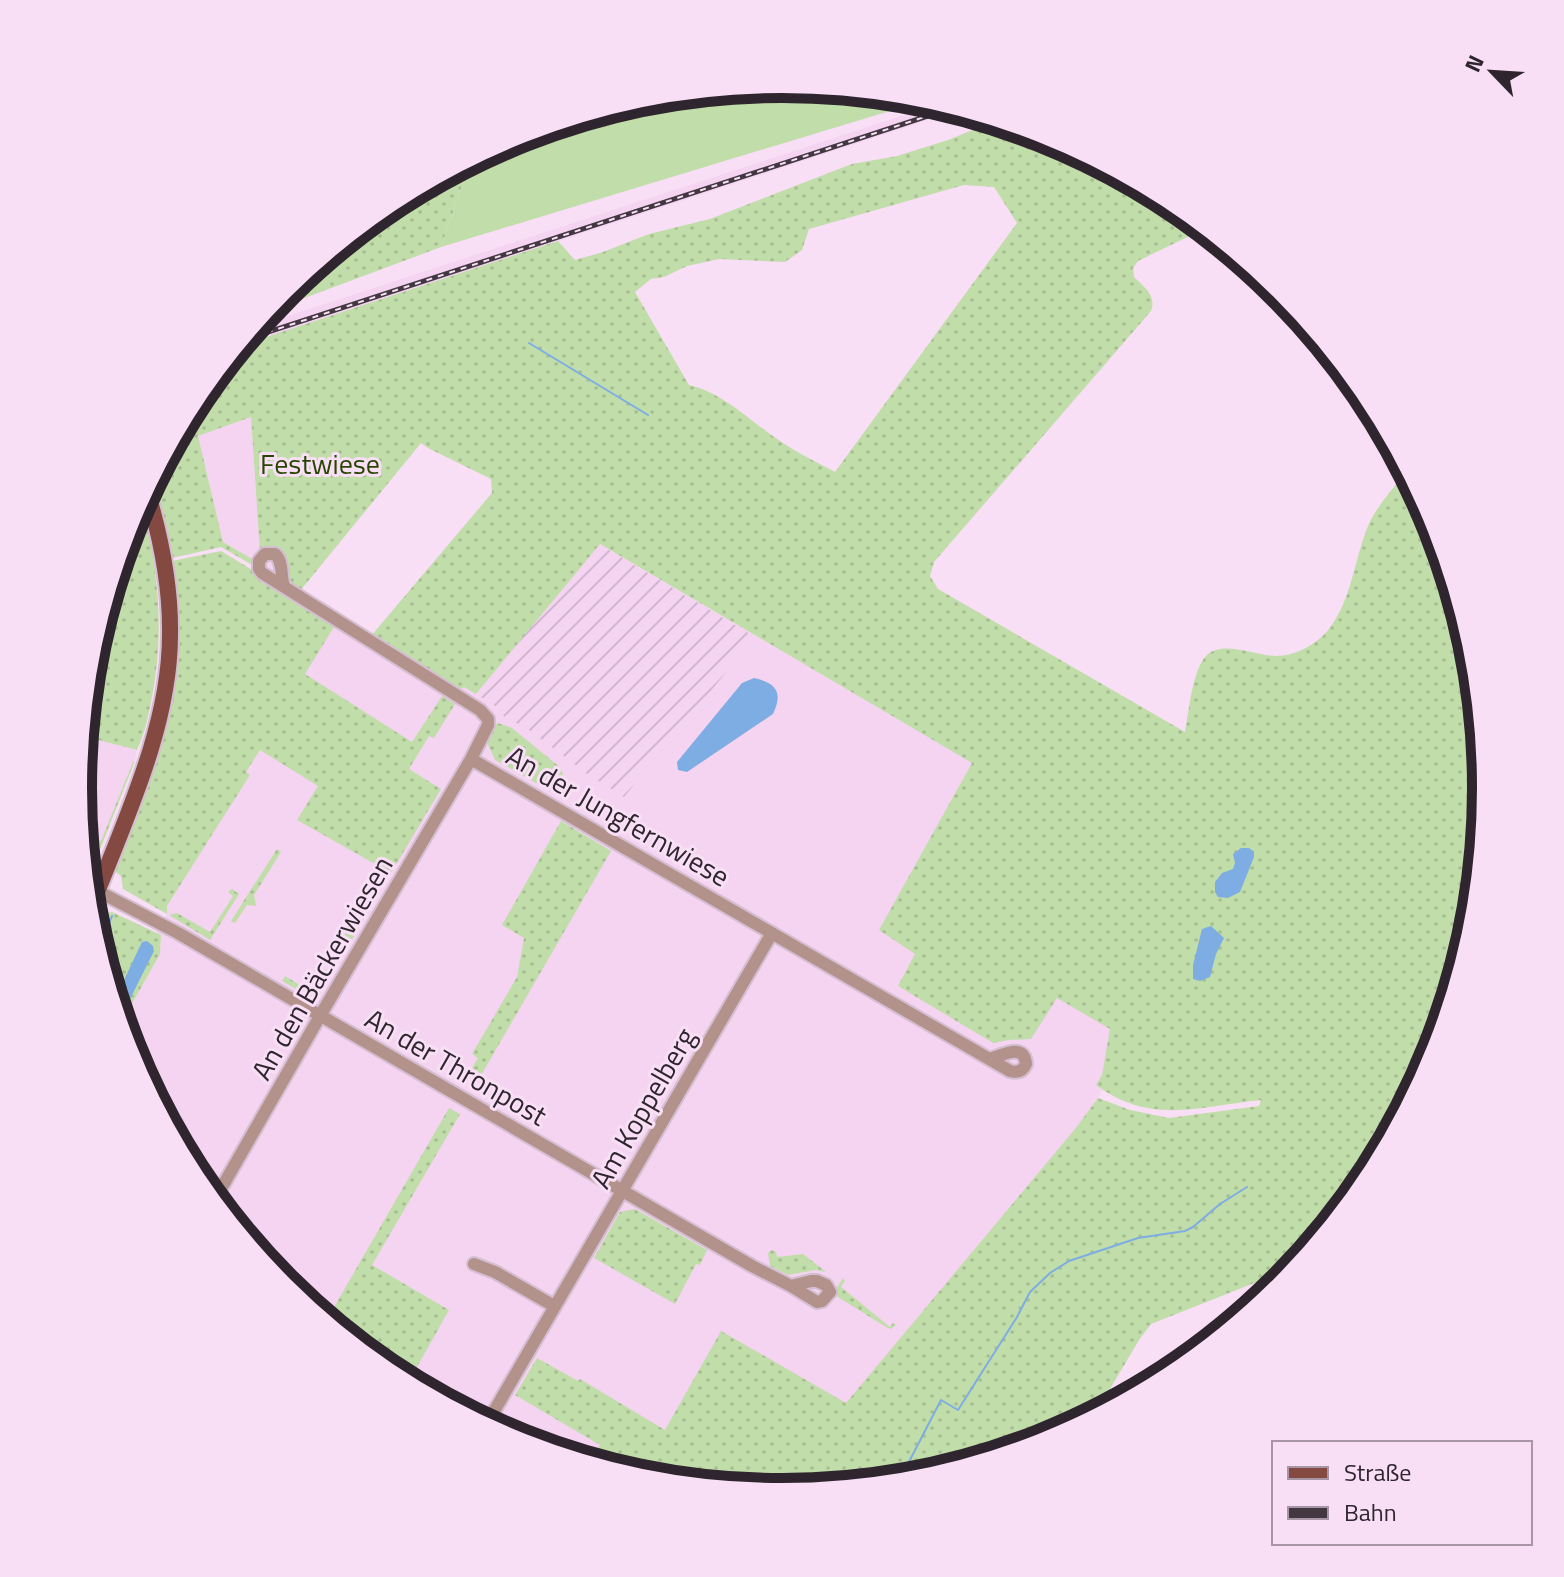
<svg xmlns="http://www.w3.org/2000/svg" width="1564" height="1577" viewBox="0 0 1564 1577" font-family="'Titillium Web',sans-serif">
<style>
.built{fill:#f4d4f1}
.industrial{fill:url(#industrial-furrows)}
.grass{fill:url(#grass-dots);fill-rule:evenodd}
.garden{fill:#c1dda9}
.water{fill:#7eade3}
.lines{fill:none;stroke-linecap:round;stroke-linejoin:round}
.stream{stroke:#7eade3;stroke-width:2}
.minor-casing{stroke:#d4bed1;stroke-width:16}
.major-casing{stroke:#d4bed1;stroke-width:20}
.minor{stroke:#b4928c;stroke-width:12}
.major{stroke:#844a42;stroke-width:16}
.rail-casing{stroke:#433842;stroke-width:5}
.rail{stroke:#f8dff5;stroke-width:2;stroke-dasharray:6;stroke-linecap:butt}
.labels{text-anchor:middle;stroke-width:6;stroke-linejoin:round;paint-order:stroke}
.park-label{font-size:28px;fill:#284500;stroke:#f8dff5}
.street-label{font-size:28px;fill:#2f252e;stroke:#f8dff5}
.rim{fill:none;stroke:#2f252e;stroke-width:10}
</style>
<defs>
<pattern id="industrial-furrows" width="10" height="10" patternUnits="userSpaceOnUse" patternTransform="scale(2)"><rect width="10" height="10" fill="#f4d4f1"/><path d="M-1 1l2-2M0 10L10 0M9 11l2-2" fill="none" stroke="#d2b6cf"/></pattern>
<pattern id="grass-dots" width="8" height="8" patternUnits="userSpaceOnUse" patternTransform="scale(2)"><rect width="8" height="8" fill="#c1dda9"/><path d="M2 2h.1M6 6h.1" fill="none" stroke="#a6be92" stroke-width="1.8" stroke-linecap="round"/></pattern>
</defs>
<rect width="100%" height="100%" fill="#f8dff5"/>
<path class="built" d="M938 104 958 110 239 346 254 327Z
M251 417 260 551 280 552 284 556 288 577 292 585 459 690 464 687 476 693 599 544 1143 863 1102 1089 1098 1098 1075 1129 846 1404 644 1479 512 1439 391 1374 284 1286 196 1179 131 1057 121 1023 160 954 161 936 157 933 167 914V906L250 775 245 772 333 627 260 581 254 571V560L223 542 198 436Z
M83 736 137 750 134 762 95 862 86 867 78 788Z"/>
<path class="industrial" d="M599 544 755 637 624 797 586 773 529 730 502 715 500 709 476 694Z"/>
<path class="grass" d="M995 121 1052 138 1173 203 1204 229 1138 261 1133 268 1134 277C1144 287 1157 296 1151 311L934 562 930 576 938 589 1185 732C1189 712 1192 671 1206 656 1221 639 1257 656 1276 656 1296 656 1317 644 1329 629 1352 599 1354 560 1368 526 1377 505 1393 489 1407 471L1433 520 1473 652 1486 789 1472 926 1432 1058 1367 1180 1297 1266 1151 1324 1139 1340 1094 1416 1051 1439 919 1479 782 1492 644 1479 590 1463 600 1445 515 1395 537 1358 578 1381 580 1379 665 1430 721 1331 846 1403 1075 1129 1098 1098 1130 1110 1169 1118 1259 1106 1261 1100C1200 1106 1152 1126 1096 1085L1102 1075 1110 1029 1057 998 1031 1039 1009 1040 993 1043 898 986 915 954 879 930 972 763 600 544 476 694 464 687 459 690 371 636 492 493 491 479 428 448 421 443 300 591C282 577 292 567 280 552H260L251 417 198 436 223 542 254 560V566L221 547 172 558 169 556 150 484 197 397 239 346 558 241 575 260 603 252 649 234 710 219 852 164 897 156 948 140ZM964 185 994 187 1017 223 835 472C817 462 797 453 780 441 751 422 724 393 689 385L635 292 651 279 664 277 687 266 719 259 785 262 802 250 809 229Z
M471 160 441 247 267 312 285 290 391 203Z
M141 501C159 569 165 634 151 702 148 718 144 735 137 750L83 736 92 651 132 519Z
M221 551 254 571 260 581 334 627 305 674 412 742 442 696 455 704 434 738 429 736 409 769 441 789 391 873 297 820 318 786 260 750 246 772 250 775 167 906V914L123 889 121 876 113 870 155 756 170 564 172 561Z
M498 723 512 728 561 768 568 794 565 799 495 760 486 740 493 726Z
M135 761 95 862 86 867 83 841 95 846 97 840 101 841 133 762Z
M561 821 611 851 480 1077 471 1070 478 1058 472 1054 517 977 524 938 502 925Z
M277 849 281 852 254 895 256 906 247 905 235 923 231 921Z
M232 889 239 894 210 940 169 915 177 913 210 932 233 896 228 892Z
M362 904 370 909 339 962 331 958 334 952 329 948 330 945 337 948Z
M112 912 161 935 160 954 121 1023 94 935 98 922 103 914Z
M324 969 332 973 321 993 308 996 282 981 285 976 305 988 314 986 318 978 313 975 314 972 321 975Z
M449 1108 460 1114 372 1265 449 1310 408 1383 390 1374 326 1321Z
M635 1209 707 1250 700 1265 696 1264 675 1304 594 1258 620 1212Z
M772 1250 776 1252 777 1257 803 1254 826 1272 816 1270 788 1275 770 1266 768 1253Z
M843 1278 845 1281 841 1287 890 1327 893 1323 896 1325 891 1329 886 1327 833 1294Z"/>
<path class="garden" d="M782 85 926 100 441 247 471 160 513 138 645 98Z"/>
<path class="water" d="M754 678C777 683 783 693 773 714L687 772 678 770 677 762 742 683Z
M1241 848H1249L1254 852V857L1240 892 1228 898 1218 897 1215 892V882L1222 873 1233 869 1235 863 1233 854Z
M1211 926 1224 938 1216 954 1210 977 1200 981 1193 979V965L1202 929Z
M147 941 153 946 154 951 129 1001 125 1006 119 1002 116 997 142 942Z"/>
<g class="lines">
<path class="stream" d="M529 343 648 415
M99 949 112 916
M899 1481 941 1400 958 1410 1017 1317 1030 1292 1050 1273 1069 1261 1138 1238 1185 1231 1193 1227 1220 1204 1247 1187"/>
<defs>
<path id="minor" d="M471 759 1010 1071C1018 1073 1023 1071 1026 1064 1024 1043 1004 1054 990 1059
M88 886 178 933 752 1266 791 1286 811 1281H817L826 1285 830 1292 822 1301 817 1302 791 1286
M214 1201 320 1016 471 759 488 725V719L480 710 262 573 259 569V561L265 554H275C284 562 280 576 284 586
M474 1264 495 1272 554 1306
M486 1425 772 933"/>
<path id="major" d="M90 910C123 824 170 728 170 635 171 585 161 538 147 491"/>
</defs>
<use href="#minor" class="minor-casing"/>
<use href="#major" class="major-casing"/>
<use href="#minor" class="minor"/>
<use href="#major" class="major"/>
<defs>
<path id="rail" d="M244 340 952 108"/>
</defs>
<use href="#rail" class="rail-casing"/>
<use href="#rail" class="rail"/>
</g>
<g class="labels">
<g class="park-label">
<text x="320" y="474">Festwiese</text>
</g>
<g class="street-label">
<text transform="translate(618 816) rotate(30)" y="10">An der Jungfernwiese</text>
<text transform="translate(322 968) rotate(-60)" y="10">An den Bäckerwiesen</text>
<text transform="translate(456 1067) rotate(30)" y="10">An der Thronpost</text>
<text transform="translate(643 1108) rotate(-60)" y="10">Am Koppelberg</text>
</g>
</g>
<path d="M0 0H1564V1577H0ZM92 788a690 690 0 1 1 1380 0a690 690 0 1 1-1380 0Z" fill="#f8dff5" fill-rule="evenodd"/>
<path class="rim" d="M92 788a690 690 0 1 1 1380 0a690 690 0 1 1-1380 0Z"/>
<rect x="1272" y="1441" width="260" height="104" fill="#f8dff5" stroke="#a895a5" stroke-width="2"/>
<rect x="1288" y="1467" width="40" height="12" fill="#844a42" stroke="#a895a5" stroke-width="2"/>
<text x="1344" y="1481" font-size="24" fill="#2f252e">Straße</text>
<rect x="1288" y="1507" width="40" height="12" fill="#433842" stroke="#a895a5" stroke-width="2"/>
<text x="1344" y="1521" font-size="24" fill="#2f252e">Bahn</text>
<g transform="translate(1492 72) rotate(295)" stroke="#f8dff5" stroke-width="6" paint-order="stroke">
<path d="M0-6L14 30L0 20L-14 30Z" fill="#2f252e"/>
<text y="-12" font-size="22" font-weight="bold" text-anchor="middle" fill="#2f252e">N</text>
</g>
</svg>
